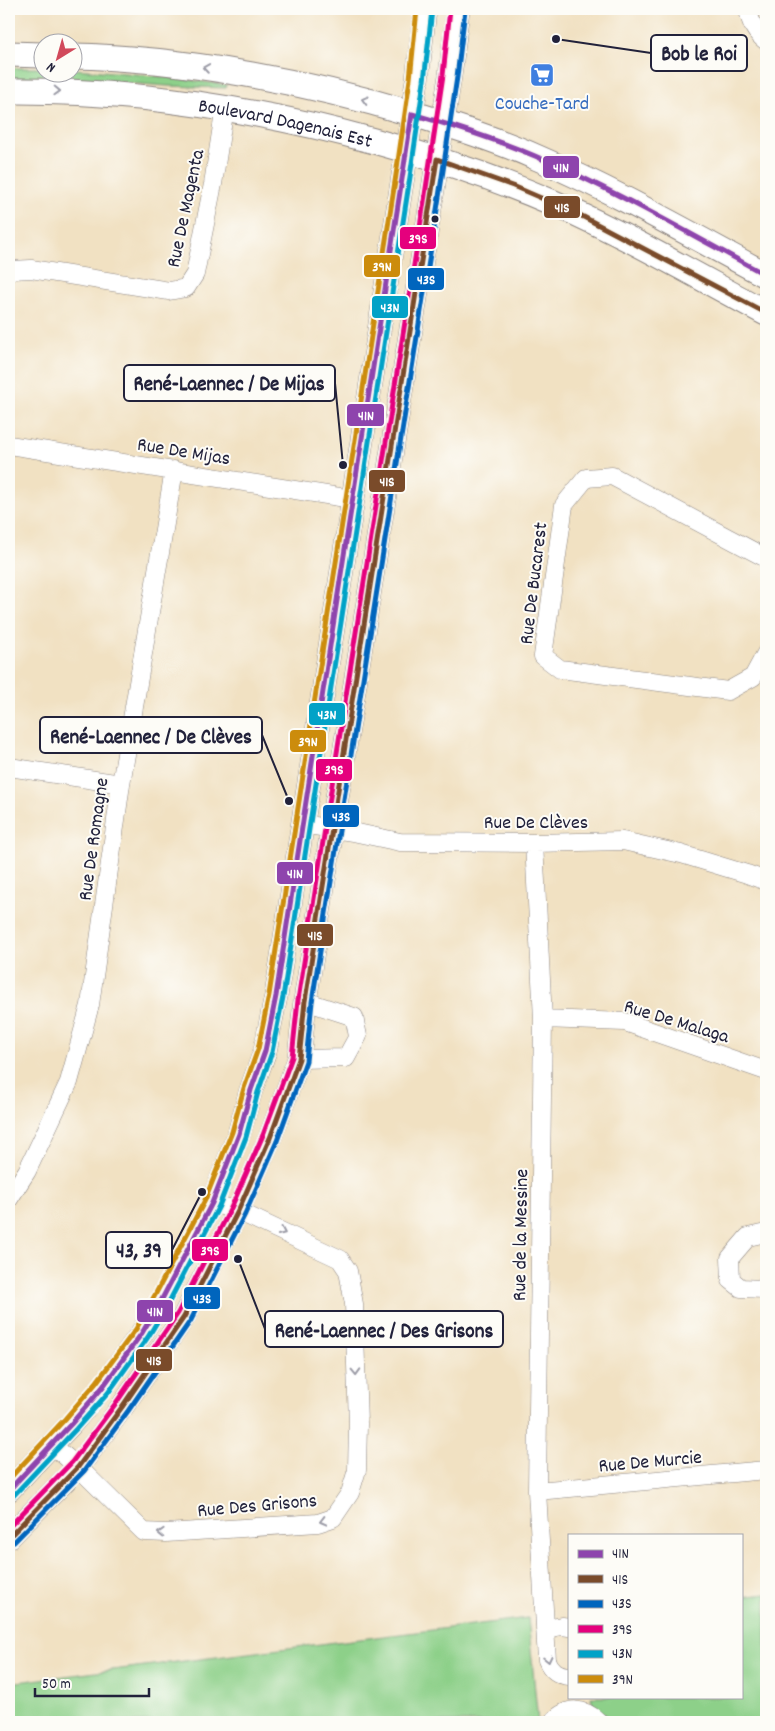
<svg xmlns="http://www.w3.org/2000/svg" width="775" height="1731" viewBox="0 0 775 1731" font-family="Dekko,sans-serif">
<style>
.green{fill:#8dd089;stroke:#587962}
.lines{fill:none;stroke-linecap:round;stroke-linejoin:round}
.minor-casing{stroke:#8a827e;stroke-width:19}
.tertiary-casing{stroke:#8a827e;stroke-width:24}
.secondary-casing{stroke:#8a827e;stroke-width:27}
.minor{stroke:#fff;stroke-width:18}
.tertiary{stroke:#fff;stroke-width:22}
.secondary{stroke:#fff;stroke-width:25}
.bus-1-casing{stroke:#fdfcf7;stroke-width:9}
.bus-2-casing{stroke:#fdfcf7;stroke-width:9}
.bus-3-casing{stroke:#fdfcf7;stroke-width:9}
.bus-4-casing{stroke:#fdfcf7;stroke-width:9}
.bus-5-casing{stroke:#fdfcf7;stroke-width:9}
.bus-6-casing{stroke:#fdfcf7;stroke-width:9}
.bus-1{stroke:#8e44ad;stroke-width:5}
.bus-2{stroke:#7a4b2a;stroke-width:5}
.bus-3{stroke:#0065bd;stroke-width:5}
.bus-4{stroke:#e5007d;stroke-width:5}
.bus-5{stroke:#02a2c7;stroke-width:5}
.bus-6{stroke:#cc8c0c;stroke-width:5}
.oneway{stroke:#9c9ca7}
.bus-dot{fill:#22223b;stroke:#fdfcf7;stroke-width:2}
.labels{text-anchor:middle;stroke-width:4;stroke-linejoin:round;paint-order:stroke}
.shop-label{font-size:20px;fill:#366cbe;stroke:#fdfcf7}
.street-label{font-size:20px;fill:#22223b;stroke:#fdfcf7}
.leader{fill:none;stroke:#22223b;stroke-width:2}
.callout-dot{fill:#22223b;stroke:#fdfcf7;stroke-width:2}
.callout{fill:#fdfcf7;stroke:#22223b;stroke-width:2}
.callout-label{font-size:21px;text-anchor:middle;font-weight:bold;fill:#22223b}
.line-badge{stroke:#fdfcf7;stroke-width:2}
.badge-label{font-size:14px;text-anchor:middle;font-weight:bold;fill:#fff}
</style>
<rect width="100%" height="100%" fill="#fdfcf7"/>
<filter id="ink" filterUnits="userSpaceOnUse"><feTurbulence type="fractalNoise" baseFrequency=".02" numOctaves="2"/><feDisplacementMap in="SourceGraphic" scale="10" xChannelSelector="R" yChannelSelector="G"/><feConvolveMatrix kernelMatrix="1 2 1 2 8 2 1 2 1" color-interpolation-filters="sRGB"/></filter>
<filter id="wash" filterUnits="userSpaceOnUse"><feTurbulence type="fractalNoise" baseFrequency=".0096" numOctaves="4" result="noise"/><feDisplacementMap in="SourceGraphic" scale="20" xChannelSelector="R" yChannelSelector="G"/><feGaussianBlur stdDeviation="1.12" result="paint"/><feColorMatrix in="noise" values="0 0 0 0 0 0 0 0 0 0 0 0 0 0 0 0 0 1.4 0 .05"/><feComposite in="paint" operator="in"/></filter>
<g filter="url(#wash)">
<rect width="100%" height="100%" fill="#f1e1c2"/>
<path class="green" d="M9 68H42V72H72L73 69C124 72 175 78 227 85L226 88 167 86 58 78H9Z
M766 1594V1722H606L593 1708 591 1697H741V1597Z
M528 1618 538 1722H9V1683Z"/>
</g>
<g filter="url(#ink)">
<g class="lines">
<defs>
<path id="minor" d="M748 9C750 22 755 33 766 41
M9 272 12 270 31 269 169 291 186 288 195 274 213 184 225 107
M9 445 352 499
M766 558 612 476 586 478 564 505 543 656 560 669 728 691 753 677 766 653
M9 767 121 784
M302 824 353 832 400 842 534 843 623 841 681 854 747 874 766 881
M534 843 543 1019 537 1491 547 1660C551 1670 557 1675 569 1676
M543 1019 625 1022 766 1071
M299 1059 346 1058 358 1036 354 1017 305 1001
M9 1199 27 1171 69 1082 90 1005 121 784 174 470
M766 1233 748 1237 730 1258 731 1280 741 1288 763 1289 766 1288
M52 1445 78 1467 144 1532 166 1533 318 1523 333 1518 350 1493 357 1470 358 1424 354 1304 348 1271 340 1259 238 1211 212 1203
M537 1491 766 1470
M545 1629 562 1626 569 1627
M553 1722C567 1706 584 1707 599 1722"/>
<path id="tertiary" d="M9 1490 71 1424 102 1388 142 1333 162 1299 212 1203 239 1134 251 1090 265 1051 276 996 403 176 417 80 425 9
M9 1537 78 1467 122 1407 184 1317 238 1211 270 1138 299 1059 305 1001 432 196 450 76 458 9"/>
<g id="secondary">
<path d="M9 54 42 55"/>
<path d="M72 56C184 58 307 82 414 114 456 127 498 140 538 158 617 192 691 235 766 275"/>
<path id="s1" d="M9 91C134 90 253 108 374 141 436 158 496 178 556 204 628 236 697 276 766 313"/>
</g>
</defs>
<use href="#minor" class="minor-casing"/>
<use href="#tertiary" class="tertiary-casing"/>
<use href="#secondary" class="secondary-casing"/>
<use href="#minor" class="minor"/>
<use href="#tertiary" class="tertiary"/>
<use href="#secondary" class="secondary"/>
<defs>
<path id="bus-1" d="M9 1490 71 1424 102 1388 142 1333 162 1299 212 1203 239 1134 251 1090 265 1051 276 996 412 114C454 126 495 139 535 156 615 190 690 234 766 275"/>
<path id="bus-2" d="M9 1537 78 1467 122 1407 184 1317 238 1211 270 1138 299 1059 305 1001 437 159 513 186 576 213 766 313"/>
<path id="bus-3" d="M14 1542 84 1471 128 1411 191 1320 245 1214 277 1141 306 1061 312 1002 439 197 457 77 465 10"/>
<path id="bus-4" d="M9 1527 72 1462 116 1403 178 1313 231 1208 263 1135 292 1057 298 1000 425 195 443 75 450 9"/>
<path id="bus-5" d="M14 1495 76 1429 108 1393 148 1337 169 1302 219 1206 246 1137 258 1092 272 1052 283 997 410 177 424 81 432 10"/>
<path id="bus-6" d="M9 1479 65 1419 96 1383 136 1329 155 1295 205 1200 232 1132 244 1088 258 1049 269 995 396 175 410 79 417 9"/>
</defs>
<use href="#bus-1" class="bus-1-casing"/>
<use href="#bus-2" class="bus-2-casing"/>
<use href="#bus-3" class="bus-3-casing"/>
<use href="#bus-4" class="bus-4-casing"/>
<use href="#bus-5" class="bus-5-casing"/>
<use href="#bus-6" class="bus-6-casing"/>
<use href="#bus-1" class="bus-1"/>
<use href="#bus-2" class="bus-2"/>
<use href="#bus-3" class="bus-3"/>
<use href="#bus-4" class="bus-4"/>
<use href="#bus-5" class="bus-5"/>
<use href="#bus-6" class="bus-6"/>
</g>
<defs><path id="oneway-chevron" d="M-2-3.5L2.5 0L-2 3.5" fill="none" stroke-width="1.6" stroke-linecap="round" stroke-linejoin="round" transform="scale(1.25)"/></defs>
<g class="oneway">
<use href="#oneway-chevron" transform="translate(206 68) rotate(-171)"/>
<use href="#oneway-chevron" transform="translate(57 91) rotate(2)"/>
<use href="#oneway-chevron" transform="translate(365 100) rotate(-165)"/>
<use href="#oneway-chevron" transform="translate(282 1232) rotate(25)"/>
<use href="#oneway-chevron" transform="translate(356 1372) rotate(88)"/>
<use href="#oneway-chevron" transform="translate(323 1521) rotate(166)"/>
<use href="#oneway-chevron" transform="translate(161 1533) rotate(-178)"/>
<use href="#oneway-chevron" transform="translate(548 1659) rotate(77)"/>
</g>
</g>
<defs>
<symbol id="supermarket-square" viewBox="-11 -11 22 22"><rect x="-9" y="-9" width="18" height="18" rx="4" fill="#3f7fe0" stroke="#fdfcf7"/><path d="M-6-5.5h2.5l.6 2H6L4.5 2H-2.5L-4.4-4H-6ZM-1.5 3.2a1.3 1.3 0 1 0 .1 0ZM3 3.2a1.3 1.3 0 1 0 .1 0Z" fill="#fff"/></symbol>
</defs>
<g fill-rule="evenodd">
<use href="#supermarket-square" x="528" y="61" width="28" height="28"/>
</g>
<circle class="bus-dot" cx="435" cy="219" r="4.5"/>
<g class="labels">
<g class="shop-label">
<text x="542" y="109">Couche-Tard</text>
</g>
<g class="street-label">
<text dy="7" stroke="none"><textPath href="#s1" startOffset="279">Boulevard Dagenais Est</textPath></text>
<text transform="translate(184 208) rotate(-78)" y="7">Rue De Magenta</text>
<text transform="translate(184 450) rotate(9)" y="7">Rue De Mijas</text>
<text transform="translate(532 583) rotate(-83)" y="7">Rue De Bucarest</text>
<text x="536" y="828">Rue De Clèves</text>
<text transform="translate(92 839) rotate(-82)" y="7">Rue De Romagne</text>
<text transform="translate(677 1020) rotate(17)" y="7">Rue De Malaga</text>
<text transform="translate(519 1235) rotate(-89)" y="7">Rue de la Messine</text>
<text transform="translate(650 1460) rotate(-5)" y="7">Rue De Murcie</text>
<text transform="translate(257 1504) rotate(-5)" y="7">Rue Des Grisons</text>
</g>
</g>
<path class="leader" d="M556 39L651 53M343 465L335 383M289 801L262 735M202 1192L172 1250M238 1259L265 1329"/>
<g class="callout-dot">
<circle cx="556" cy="39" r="5"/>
<circle cx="343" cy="465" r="5"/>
<circle cx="289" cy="801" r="5"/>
<circle cx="202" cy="1192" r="5"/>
<circle cx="238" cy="1259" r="5"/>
</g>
<g class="callout">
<rect x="651" y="35" width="96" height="36" rx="5"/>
<rect x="124" y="365" width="211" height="36" rx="5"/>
<rect x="40" y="717" width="222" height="36" rx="5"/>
<rect x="106" y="1232" width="66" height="36" rx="5"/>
<rect x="265" y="1311" width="238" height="36" rx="5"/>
</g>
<g class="callout-label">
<text x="699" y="60">Bob le Roi</text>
<text x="229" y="390">René-Laennec / De Mijas</text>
<text x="151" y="743">René-Laennec / De Clèves</text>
<text x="139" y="1257">43, 39</text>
<text x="384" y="1337">René-Laennec / Des Grisons</text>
</g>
<g class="line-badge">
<rect x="542" y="155" width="38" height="24" rx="5" fill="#8e44ad"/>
<rect x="543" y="195" width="38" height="24" rx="5" fill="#7a4b2a"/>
<rect x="399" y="226" width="38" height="24" rx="5" fill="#e5007d"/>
<rect x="363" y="254" width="38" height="24" rx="5" fill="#cc8c0c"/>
<rect x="407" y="267" width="38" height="24" rx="5" fill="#0065bd"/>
<rect x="371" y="295" width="38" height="24" rx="5" fill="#02a2c7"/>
<rect x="346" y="403" width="39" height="24" rx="5" fill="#8e44ad"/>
<rect x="368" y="469" width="38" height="24" rx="5" fill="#7a4b2a"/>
<rect x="308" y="702" width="38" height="24" rx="5" fill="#02a2c7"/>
<rect x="289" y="729" width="38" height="24" rx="5" fill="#cc8c0c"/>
<rect x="315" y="758" width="38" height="24" rx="5" fill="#e5007d"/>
<rect x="322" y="804" width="38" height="24" rx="5" fill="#0065bd"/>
<rect x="276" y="861" width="38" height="24" rx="5" fill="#8e44ad"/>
<rect x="296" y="923" width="38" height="24" rx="5" fill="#7a4b2a"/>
<rect x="191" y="1238" width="38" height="24" rx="5" fill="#e5007d"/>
<rect x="183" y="1286" width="38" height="24" rx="5" fill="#0065bd"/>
<rect x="136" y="1299" width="38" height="24" rx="5" fill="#8e44ad"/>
<rect x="135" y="1348" width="38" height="24" rx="5" fill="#7a4b2a"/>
</g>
<g class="badge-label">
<text x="561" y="172">41N</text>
<text x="562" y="212">41S</text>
<text x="418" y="243">39S</text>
<text x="382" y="271">39N</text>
<text x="426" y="284">43S</text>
<text x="390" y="312">43N</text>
<text x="366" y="420">41N</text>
<text x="387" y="486">41S</text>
<text x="327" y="719">43N</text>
<text x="308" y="746">39N</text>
<text x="334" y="774">39S</text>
<text x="341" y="821">43S</text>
<text x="295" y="878">41N</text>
<text x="315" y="940">41S</text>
<text x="210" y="1255">39S</text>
<text x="202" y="1303">43S</text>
<text x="155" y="1316">41N</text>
<text x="154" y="1365">41S</text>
</g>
<rect width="775" height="1731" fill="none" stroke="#fdfcf7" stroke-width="30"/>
<rect x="568" y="1534" width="175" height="165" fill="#fdfcf7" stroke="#a5a5ac"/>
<rect x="578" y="1550" width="25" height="8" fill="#8e44ad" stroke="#a5a5ac"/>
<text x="612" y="1558" font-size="15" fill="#22223b">41N</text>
<rect x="578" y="1575" width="25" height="8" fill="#7a4b2a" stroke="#a5a5ac"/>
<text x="612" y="1584" font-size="15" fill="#22223b">41S</text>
<rect x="578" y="1600" width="25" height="8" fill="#0065bd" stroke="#a5a5ac"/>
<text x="612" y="1608" font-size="15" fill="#22223b">43S</text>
<rect x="578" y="1625" width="25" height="8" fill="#e5007d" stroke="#a5a5ac"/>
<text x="612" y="1634" font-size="15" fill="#22223b">39S</text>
<rect x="578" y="1650" width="25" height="8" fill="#02a2c7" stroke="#a5a5ac"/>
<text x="612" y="1658" font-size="15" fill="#22223b">43N</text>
<rect x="578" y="1675" width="25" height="8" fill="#cc8c0c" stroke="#a5a5ac"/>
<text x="612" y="1684" font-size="15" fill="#22223b">39N</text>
<g transform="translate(58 58) rotate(217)"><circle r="24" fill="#fdfcf7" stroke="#a5a5ac"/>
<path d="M0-4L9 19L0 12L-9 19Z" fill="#d1495b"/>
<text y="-8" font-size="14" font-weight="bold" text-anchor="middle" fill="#22223b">N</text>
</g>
<path d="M35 1688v8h114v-8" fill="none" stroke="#22223b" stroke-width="2.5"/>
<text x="42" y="1688" font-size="15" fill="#22223b" stroke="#fdfcf7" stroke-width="4" paint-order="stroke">50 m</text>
</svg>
